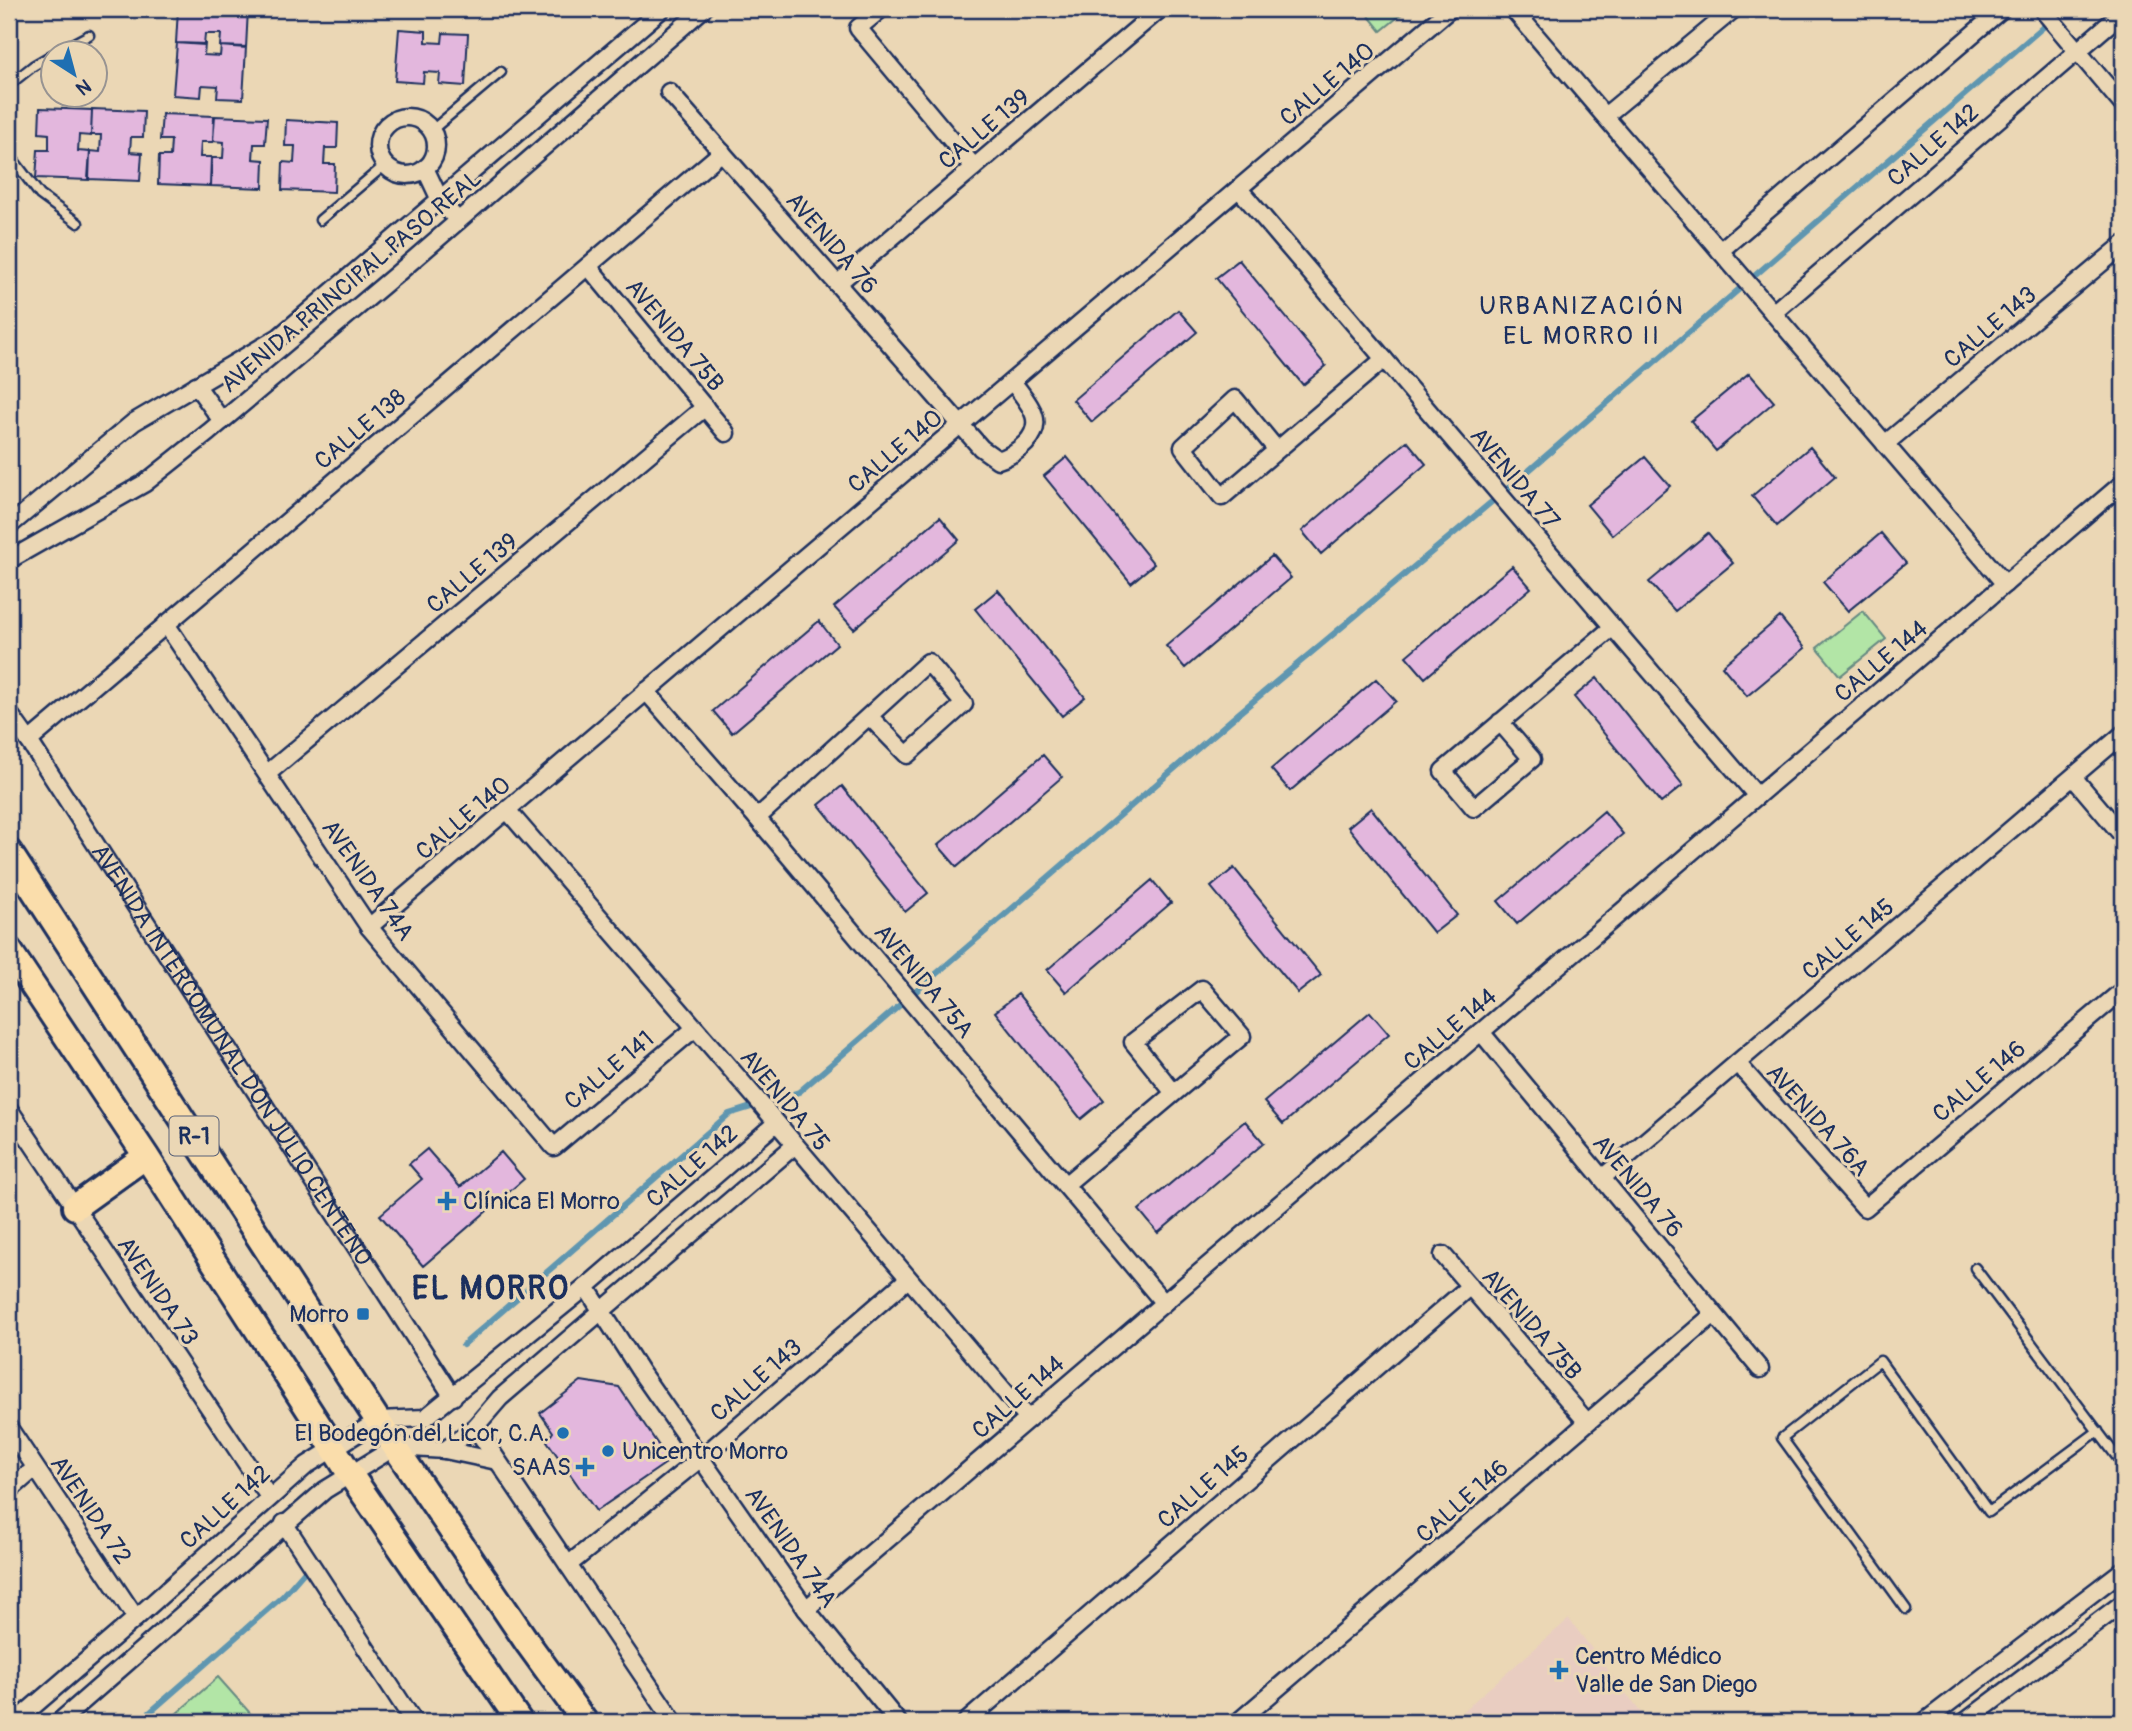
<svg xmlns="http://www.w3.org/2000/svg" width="2132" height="1731" viewBox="0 0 2132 1731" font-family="Pangolin,sans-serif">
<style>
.built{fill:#e9cdc1}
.green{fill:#b2e5a6;stroke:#668a82;stroke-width:2}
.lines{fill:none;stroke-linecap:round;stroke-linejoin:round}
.stream{stroke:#5e96b0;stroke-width:6}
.building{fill:#e3b7dd;stroke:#1b2f5e;stroke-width:2}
.lane-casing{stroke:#1b2f5e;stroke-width:13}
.street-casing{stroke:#1b2f5e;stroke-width:21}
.primary-casing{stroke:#1b2f5e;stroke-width:30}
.lane{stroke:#ebd7b5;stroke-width:8}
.street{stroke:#ebd7b5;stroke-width:16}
.primary{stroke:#faddab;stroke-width:24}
.poi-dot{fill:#1f6fb2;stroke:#ebd7b5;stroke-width:2.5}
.labels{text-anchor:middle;stroke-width:6;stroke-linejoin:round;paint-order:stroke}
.shield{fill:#ebd7b5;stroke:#596178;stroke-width:2}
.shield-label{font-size:23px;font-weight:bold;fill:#1b2f5e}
.street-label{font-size:24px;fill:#1b2f5e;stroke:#ebd7b5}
.poi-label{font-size:24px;fill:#1b2f5e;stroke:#ebd7b5;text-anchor:start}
.neighbourhood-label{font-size:26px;letter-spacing:2px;fill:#1b2f5e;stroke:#ebd7b5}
.district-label{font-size:32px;font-weight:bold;letter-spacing:2px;fill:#1b2f5e;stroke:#ebd7b5}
</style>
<rect width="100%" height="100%" fill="#ebd7b5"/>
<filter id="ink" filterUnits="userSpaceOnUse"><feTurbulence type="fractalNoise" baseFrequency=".0143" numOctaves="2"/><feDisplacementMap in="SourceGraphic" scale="14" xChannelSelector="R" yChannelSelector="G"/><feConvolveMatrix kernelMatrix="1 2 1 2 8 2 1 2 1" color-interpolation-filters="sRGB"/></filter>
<g filter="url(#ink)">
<path class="built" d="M1569 1619 1648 1722H1450Z"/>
<path class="green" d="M1363 9H1408L1381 31Z
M1863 611 1886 639 1840 676 1817 648Z
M218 1677 258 1722H167Z"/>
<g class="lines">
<path class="stream" d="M463 1345 729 1114 799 1092 1239 713 1519 479 2064 9
M139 1722 283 1596 304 1572"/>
</g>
<path class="building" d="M178 9H248L246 48 220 46 221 34H205L204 45 176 43Z
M399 29 426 31V42L442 43 443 33 468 34 465 86 439 84 440 73 424 72 423 83 395 81Z
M177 43 205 44 204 55 220 56 221 46 246 47 243 99 217 98 218 86 202 85 201 97 173 95Z
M40 108 92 110 91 136 79 135 78 151 90 152 89 180 36 178 38 150H49V134L39 133Z
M92 109 144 111 143 137H131L130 152 142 153 140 181 88 179 90 151 100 152 101 135H91Z
M162 114 214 116 213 142H201L200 157H211L210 186 158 184 159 156H170L171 140H160Z
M215 116 267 118 265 144H254L253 159 264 160 263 188 211 186 212 158H223L224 142 213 141Z
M286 120 338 123 337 148H325L324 164H335L334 192 282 190 283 162 294 163 295 146H285Z
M1239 260 1326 366 1303 385 1216 278Z
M1178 310 1197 332 1092 422 1073 400Z
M1749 373 1774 402 1716 451 1691 421Z
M1407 441 1426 464 1321 554 1302 531Z
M1810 447 1835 477 1777 526 1752 496Z
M1067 457 1154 564 1131 583 1044 476Z
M1645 457 1670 486 1612 535 1587 505Z
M940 517 959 540 854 629 834 607Z
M1708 533 1733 563 1675 611 1649 582Z
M1881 533 1906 563 1848 611 1823 582Z
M1272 556 1291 578 1185 668 1166 646Z
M1512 566 1531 588 1425 678 1406 656Z
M998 590 1085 697 1062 716 975 609Z
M1780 617 1805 648 1747 696 1722 666Z
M819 621 837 644 732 733 713 711Z
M1597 678 1683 785 1661 803 1574 697Z
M1376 679 1396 701 1290 791 1271 769Z
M1043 755 1062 777 957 867 938 845Z
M842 786 928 893 905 912 819 805Z
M1371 808 1457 915 1434 933 1348 827Z
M1604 811 1623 834 1517 924 1498 901Z
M1234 868 1321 975 1298 993 1211 887Z
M1152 880 1171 903 1066 992 1047 970Z
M1018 994 1104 1100 1081 1119 995 1012Z
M1370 1012 1389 1034 1283 1124 1264 1102Z
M1245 1121 1264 1143 1158 1233 1139 1210Z
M427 1149 460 1187 501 1152 524 1179 423 1266 380 1215 422 1179 409 1164Z
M581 1381 619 1387 669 1461 596 1511 547 1441 553 1432 540 1413Z"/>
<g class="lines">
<defs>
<path id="lane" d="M57 52 89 35
M9 85 33 66 52 55
M432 130 501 72
M9 154 40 195 78 223
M320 220 385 165
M1975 1268 2123 1465
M1906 1609 1782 1438 1880 1361 1989 1512 2098 1431"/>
<g id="street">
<path d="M881 9 858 28 974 167"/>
<path d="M1513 9 2005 584"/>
<path d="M2042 9 2123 105"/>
<path d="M669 92 981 448 998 460C1009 457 1018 451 1026 443 1048 420 1026 401 1012 381"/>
<path d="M1605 116 1734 9"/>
<circle cx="407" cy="146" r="29"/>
<path d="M425 168 440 200 458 221"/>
<path d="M1239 189 1757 796"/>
<path d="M1720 251 2002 9"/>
<path d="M588 266 726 433"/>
<path d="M837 284 1160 9"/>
<path d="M1773 313 2123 12"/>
<path d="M196 385 222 421"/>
<path d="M1885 444 2123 245"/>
<path d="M1277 450 1235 399 1183 447 1222 497 1384 359"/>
<path d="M9 526 134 422 279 337 662 9"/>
<path d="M9 560 145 483 209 432 398 273 703 9"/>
<path d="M166 624 369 927 554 1147 694 1029"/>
<path d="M646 691 757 818 1164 1303"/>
<path id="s1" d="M9 713 29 741 453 1397"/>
<path d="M1500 722 1532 759 1474 808 1443 771 1613 627"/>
<path d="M29 741 722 152"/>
<path d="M268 773 705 407"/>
<path d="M2073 777 2123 836"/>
<path d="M507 810 754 1096 1028 1419"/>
<path d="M757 818 928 662 964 704 907 755 869 716"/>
<path d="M369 927 1450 9"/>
<path d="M1481 1032 1760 1369"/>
<path d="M1737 1063 1865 1208 2123 990"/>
<path d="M9 1109 269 1497"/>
<path d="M1602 1178 2123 734"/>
<path d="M1065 1185C1124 1135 1183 1086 1242 1036L1202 989 1133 1042 1174 1093"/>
<path d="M1443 1255 1587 1422"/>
<path d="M586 1287 640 1371 806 1609 898 1722"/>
<path d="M475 1427 674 1722"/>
<path d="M9 1428 136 1618"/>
<path d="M445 1450 475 1427 500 1398 794 1146"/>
<path d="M9 1491 35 1468"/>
<path d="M284 1523 414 1722"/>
<path d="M568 1565 701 1458 908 1279"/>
<path d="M806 1609 2123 483"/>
<path d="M15 1722 136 1618 307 1465 379 1420 425 1418 586 1287 775 1124"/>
<path d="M59 1722 325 1490 395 1447 445 1450 497 1461"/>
<path d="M966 1722 1470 1286"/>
<path d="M1238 1722 1714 1314"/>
<path d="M1924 1722 2123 1570"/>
<path d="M1965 1722 2123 1603"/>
</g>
<path id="primary" d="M9 852 395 1447 529 1645 585 1722
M9 950 146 1156 350 1474 520 1722
M75 1207 146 1156"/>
</defs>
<use href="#lane" class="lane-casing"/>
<use href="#street" class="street-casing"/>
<use href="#primary" class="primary-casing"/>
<use href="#lane" class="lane"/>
<use href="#street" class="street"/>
<use href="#primary" class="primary"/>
</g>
</g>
<g class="poi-dot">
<path d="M443.5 1190.5h7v7h7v7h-7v7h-7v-7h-7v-7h7z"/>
<rect x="356" y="1307" width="14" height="14" rx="3.5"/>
<circle cx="563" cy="1433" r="7"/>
<circle cx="608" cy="1451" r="7"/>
<path d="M581.5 1456.5h7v7h7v7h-7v7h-7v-7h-7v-7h7z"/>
<path d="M1555.5 1659.5h7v7h7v7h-7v7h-7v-7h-7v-7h7z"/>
</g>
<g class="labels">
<rect class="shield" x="169.5" y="1116.5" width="49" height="39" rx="5"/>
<g class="shield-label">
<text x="194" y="1144">R-1</text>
</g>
<g class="street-label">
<text transform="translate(1327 84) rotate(-40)" y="8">CALLE 140</text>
<text transform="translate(984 129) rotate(-40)" y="8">CALLE 139</text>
<text transform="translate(1933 145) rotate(-41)" y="8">CALLE 142</text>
<text transform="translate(832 243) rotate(49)" y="8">AVENIDA 76</text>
<text transform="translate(351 281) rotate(-40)" y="8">AVENIDA PRINCIPAL PASO REAL</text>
<text transform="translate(1990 327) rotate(-40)" y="8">CALLE 143</text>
<text transform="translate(675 335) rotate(50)" y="8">AVENIDA 75B</text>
<text transform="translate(360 429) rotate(-40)" y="8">CALLE 138</text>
<text transform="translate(895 451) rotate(-40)" y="8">CALLE 140</text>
<text transform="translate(1515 478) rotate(50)" y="8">AVENIDA 77</text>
<text transform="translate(472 573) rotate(-40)" y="8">CALLE 139</text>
<text transform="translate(1881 661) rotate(-40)" y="8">CALLE 144</text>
<text transform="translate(463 818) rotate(-40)" y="8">CALLE 140</text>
<text transform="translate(368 880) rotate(55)" y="8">AVENIDA 74A</text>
<text transform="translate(1848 939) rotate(-40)" y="8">CALLE 145</text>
<text transform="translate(924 981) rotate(50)" y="8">AVENIDA 75A</text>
<text transform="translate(1450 1029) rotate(-40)" y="8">CALLE 144</text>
<text dy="8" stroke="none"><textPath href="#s1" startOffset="408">AVENIDA INTERCOMUNAL DON JULIO CENTENO</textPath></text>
<text transform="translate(609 1070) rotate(-40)" y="8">CALLE 141</text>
<text transform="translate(1979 1081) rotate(-40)" y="8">CALLE 146</text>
<text transform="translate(785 1100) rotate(50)" y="8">AVENIDA 75</text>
<text transform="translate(1818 1120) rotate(48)" y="8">AVENIDA 76A</text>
<text transform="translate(692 1166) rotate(-41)" y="8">CALLE 142</text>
<text transform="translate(1638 1186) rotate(50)" y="8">AVENIDA 76</text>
<text transform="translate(158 1291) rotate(56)" y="8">AVENIDA 73</text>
<text transform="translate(1532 1324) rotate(49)" y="8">AVENIDA 75B</text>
<text transform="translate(756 1380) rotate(-41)" y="8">CALLE 143</text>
<text transform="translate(1018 1397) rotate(-41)" y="8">CALLE 144</text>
<text transform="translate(1203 1487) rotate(-41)" y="8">CALLE 145</text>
<text transform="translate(1462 1501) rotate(-41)" y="8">CALLE 146</text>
<text transform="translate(225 1507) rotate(-42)" y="8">CALLE 142</text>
<text transform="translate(91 1510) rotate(56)" y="8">AVENIDA 72</text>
<text transform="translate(791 1547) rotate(55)" y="8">AVENIDA 74A</text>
</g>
<g class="poi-label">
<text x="463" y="1209">Clínica El Morro</text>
<text x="349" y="1322" text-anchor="end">Morro</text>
<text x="549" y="1441" text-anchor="end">El Bodegón del Licor, C.A.</text>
<text x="622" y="1459">Unicentro Morro</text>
<text x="571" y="1475" text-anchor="end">SAAS</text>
<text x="1575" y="1664">Centro Médico<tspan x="1575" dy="28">Valle de San Diego</tspan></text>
</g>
<g class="neighbourhood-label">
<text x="1582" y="314">URBANIZACIÓN<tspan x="1582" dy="30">EL MORRO II</tspan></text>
</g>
<g class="district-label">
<text x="491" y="1299">EL MORRO</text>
</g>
</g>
<rect width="2132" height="1731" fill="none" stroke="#ebd7b5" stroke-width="35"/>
<rect x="18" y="18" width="2097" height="1696" fill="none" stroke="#1b2f5e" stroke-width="2.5" filter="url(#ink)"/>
<g transform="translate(74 74) rotate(144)"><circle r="33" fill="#ebd7b5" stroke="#989492" stroke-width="2"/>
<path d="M0-5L12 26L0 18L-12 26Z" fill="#1f6fb2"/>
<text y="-10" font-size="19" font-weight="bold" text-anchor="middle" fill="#1b2f5e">N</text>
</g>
</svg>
